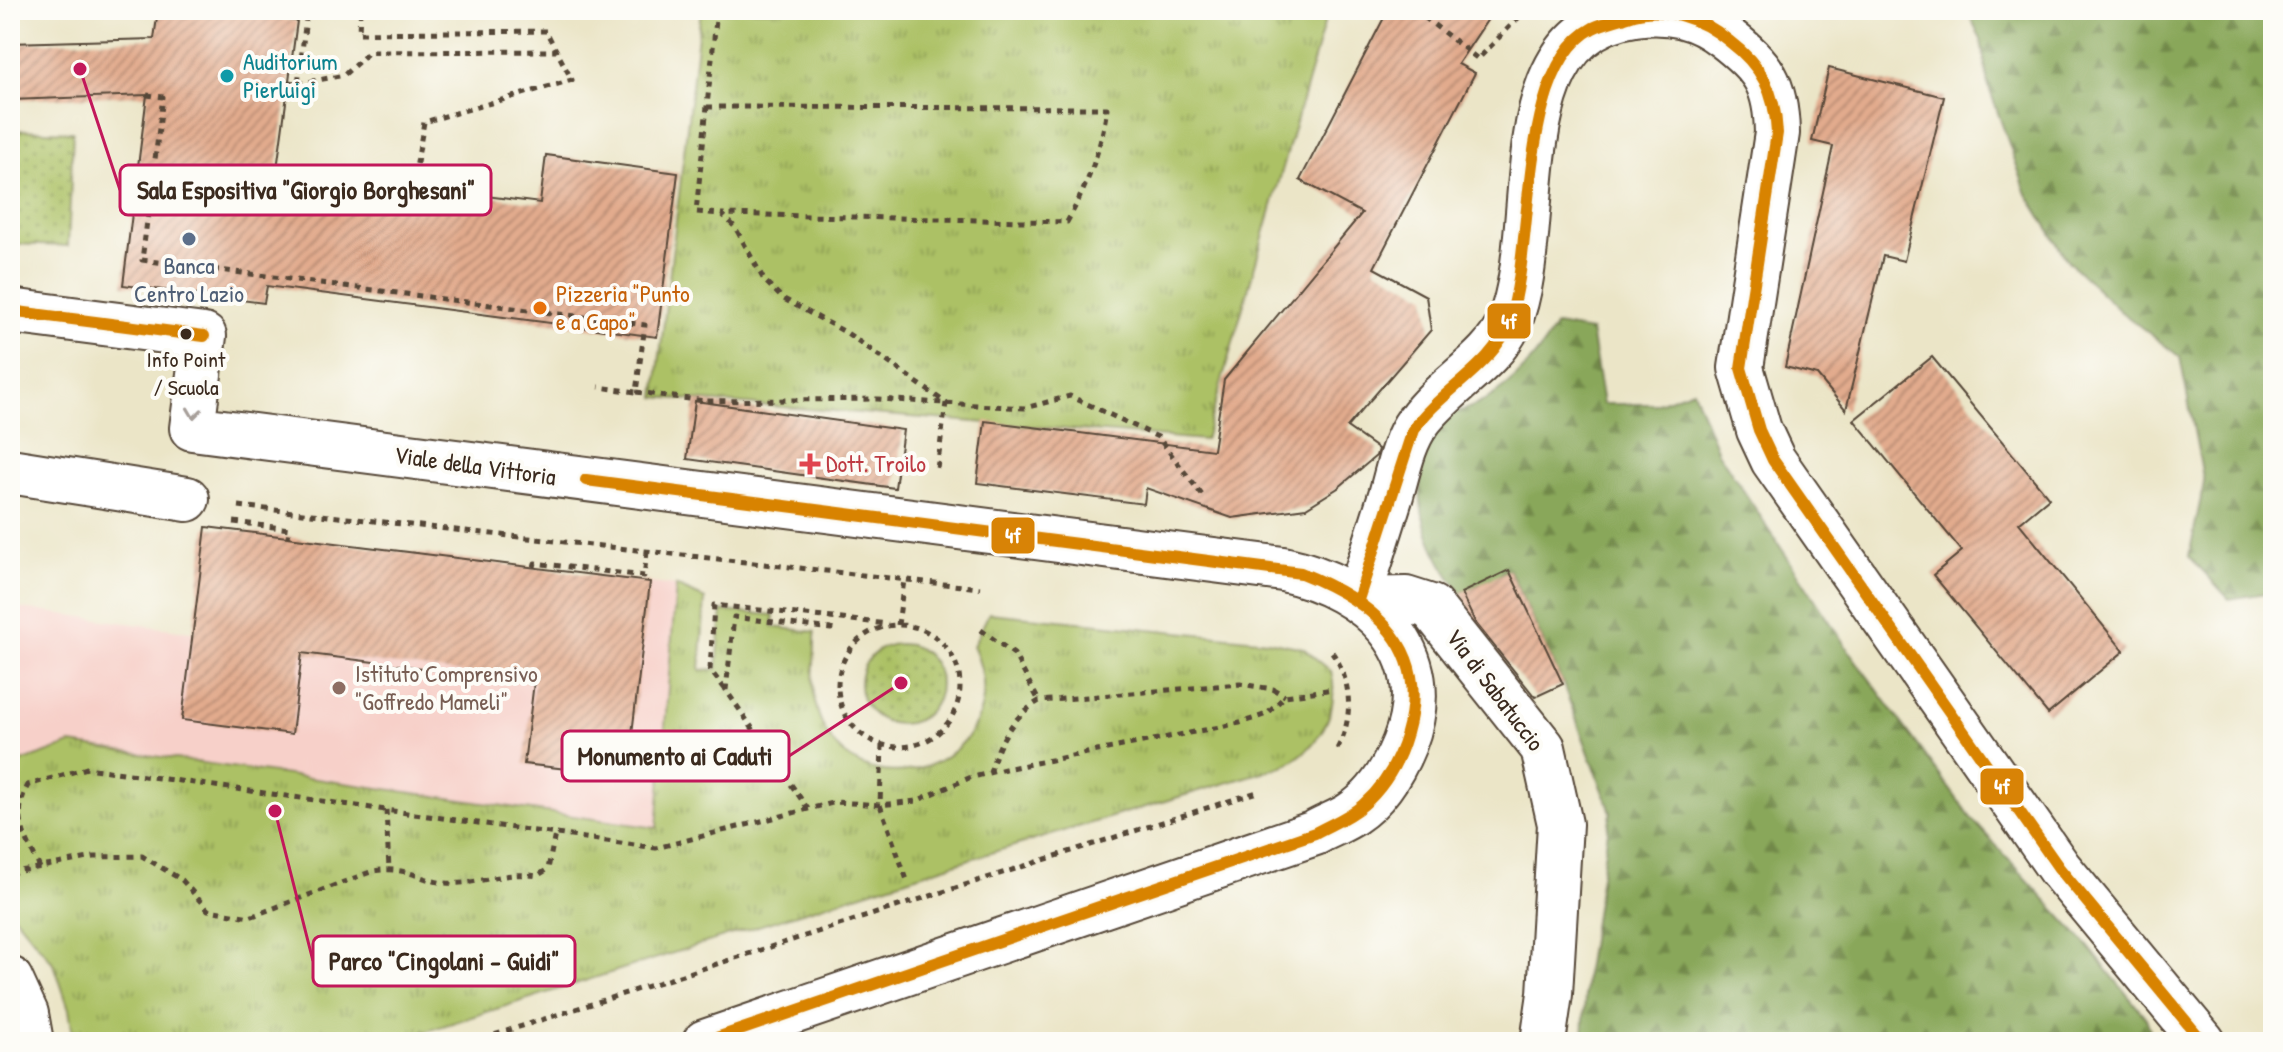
<svg xmlns="http://www.w3.org/2000/svg" width="2283" height="1052" viewBox="0 0 2283 1052" font-family="'Patrick Hand',sans-serif">
<style>
.built{fill:#f7d0c9}
.grass{fill:url(#grass-dots);stroke:#747642;stroke-width:2}
.forest{fill:url(#forest-firs);stroke:#62683c;stroke-width:2}
.park{fill:url(#park-tufts);stroke:#747642;stroke-width:2}
.building{fill:url(#building-hatch)}
.lines{fill:none;stroke-linecap:round;stroke-linejoin:round}
.minor-casing{stroke:#554637;stroke-width:48}
.path{stroke:#554637;stroke-width:5;stroke-dasharray:6 6;stroke-linecap:butt}
.minor{stroke:#fff;stroke-width:44}
.bus-1-casing{stroke:#fdfcf7;stroke-width:18}
.bus-1{stroke:#d88306;stroke-width:12}
.oneway{stroke:#a79f9a}
.culture-dot{fill:#0f9aa8;stroke:#fdfcf7;stroke-width:3}
.service-dot{fill:#5c6f8a;stroke:#fdfcf7;stroke-width:3}
.food-dot{fill:#e8710a;stroke:#fdfcf7;stroke-width:3}
.bus-dot{fill:#3b2a1e;stroke:#fdfcf7;stroke-width:3}
.health-dot{fill:#e0444e;stroke:#fdfcf7;stroke-width:3}
.education-dot{fill:#8d6e63;stroke:#fdfcf7;stroke-width:3}
.labels{text-anchor:middle;stroke-width:8;stroke-linejoin:round;paint-order:stroke}
.bus-label{font-size:22px;fill:#3b2a1e;stroke:#fdfcf7}
.culture-label{font-size:24px;fill:#0d838f;stroke:#fdfcf7;text-anchor:start}
.service-label{font-size:24px;fill:#4e5e75;stroke:#fdfcf7}
.food-label{font-size:24px;fill:#c56008;stroke:#fdfcf7;text-anchor:start}
.health-label{font-size:24px;fill:#be3a42;stroke:#fdfcf7;text-anchor:start}
.street-label{font-size:24px;fill:#3b2a1e;stroke:#fdfcf7}
.education-label{font-size:24px;fill:#785e54;stroke:#fdfcf7;text-anchor:start}
.leader{fill:none;stroke:#c2185b;stroke-width:3}
.callout-dot{fill:#c2185b;stroke:#fdfcf7;stroke-width:3}
.callout{fill:#fdfcf7;stroke:#c2185b;stroke-width:3}
.callout-label{font-size:26px;text-anchor:middle;font-weight:bold;fill:#3b2a1e}
.line-badge{stroke:#fdfcf7;stroke-width:3}
.badge-label{font-size:22px;text-anchor:middle;font-weight:bold;fill:#fff}
</style>
<defs>
<pattern id="grass-dots" width="8" height="8" patternUnits="userSpaceOnUse" patternTransform="scale(2)"><rect width="8" height="8" fill="#acc165"/><path d="M2 2h.1M6 6h.1" fill="none" stroke="#8d9d53" stroke-width="1.8" stroke-linecap="round"/></pattern>
<pattern id="forest-firs" width="22" height="20" patternUnits="userSpaceOnUse" patternTransform="scale(2)"><rect width="22" height="20" fill="#89a75a"/><path d="M5 1l3.5 6h-7zM16 11l3.5 6h-7z" fill="#71884a"/></pattern>
<pattern id="park-tufts" width="24" height="20" patternUnits="userSpaceOnUse" patternTransform="scale(2)"><rect width="24" height="20" fill="#acc165"/><path d="M3 7l-1-3M5 7V3M7 7l1-3M15 17l-1-3M17 17v-4M19 17l1-3" fill="none" stroke="#8d9d53"/></pattern>
<pattern id="building-hatch" width="6" height="6" patternUnits="userSpaceOnUse" patternTransform="scale(2)"><rect width="6" height="6" fill="#e2ab8d"/><path d="M-1 1l2-2M0 6l6-6M5 7l2-2" fill="none" stroke="#b88b73"/></pattern>
</defs>
<rect width="100%" height="100%" fill="#fdfcf7"/>
<filter id="ink" filterUnits="userSpaceOnUse"><feTurbulence type="fractalNoise" baseFrequency=".0125" numOctaves="2"/><feDisplacementMap in="SourceGraphic" scale="16" xChannelSelector="R" yChannelSelector="G"/><feConvolveMatrix kernelMatrix="1 2 1 2 8 2 1 2 1" color-interpolation-filters="sRGB"/></filter>
<filter id="wash" filterUnits="userSpaceOnUse"><feTurbulence type="fractalNoise" baseFrequency=".006" numOctaves="4" result="noise"/><feDisplacementMap in="SourceGraphic" scale="32" xChannelSelector="R" yChannelSelector="G"/><feGaussianBlur stdDeviation="1.8" result="paint"/><feColorMatrix in="noise" values="0 0 0 0 0 0 0 0 0 0 0 0 0 0 0 0 0 1.4 0 .05"/><feComposite in="paint" operator="in"/></filter>
<g filter="url(#wash)">
<rect width="100%" height="100%" fill="#ebe5c7"/>
<path class="built" d="M206 527 676 586 657 828 71 744 21 762 10 748V607L193 632Z"/>
<path class="grass" d="M16 130 73 132 68 246 12 244Z
M860 684a40 40 0 1 1 80 0a40 40 0 1 1-80 0Z"/>
<path class="forest" d="M1967 10H2273V592L2229 599 2189 556 2204 483 2180 357 2120 311 2068 261 2027 194 1988 85 1981 39Z
M1556 325 1591 331 1603 404H1655L1693 390 1718 452 1849 651 1971 818 2088 946 2146 1018 2154 1042H1583L1586 971 1611 812 1563 684 1510 571 1461 593C1417 533 1411 493 1432 422 1448 413 1464 411 1478 404 1513 386 1537 358 1556 325Z"/>
<path class="park" d="M701 10H1328L1205 440 655 397Z
M676 586 705 599 700 670 717 669 722 611 774 615 773 627 815 632C816 656 810 683 816 706 846 827 1028 766 973 646L989 613 1268 641 1303 648 1331 671C1341 712 1318 749 1283 766L970 859 392 1042H74L69 1009 54 964 10 911V766L71 744 657 828Z"/>
<g id="blocks">
<path class="building" d="M158 10H210L297 21 277 169 540 203 546 155 678 173 657 337 267 286 264 303 123 285 147 95 10 100V43L154 39Z
M1388 10H1494L1458 64 1475 73 1374 268 1426 296 1431 330 1347 427 1378 449 1376 456 1338 488 1306 508 1232 518 1146 488 1144 504 977 483 985 421 1213 450 1224 380 1362 213 1300 180Z
M1829 68 1944 97 1904 261 1883 256 1846 410 1817 375 1785 367 1833 146 1812 141Z
M1932 357 2049 498 2019 523 2124 651 2048 714 1933 575 1962 551 1854 420Z
M695 401 903 430 895 488 687 459Z
M206 527 650 582 627 776 524 764 534 682 302 653 292 734 182 720Z
M1509 570 1563 684 1535 697 1475 622 1461 593Z"/>
</g>
</g>
<g filter="url(#ink)">
<use href="#blocks" fill-opacity="0" stroke="#554637" stroke-width="2"/>
<g class="lines">
<defs>
<path id="minor" d="M10 311 204 336 192 428 1283 569C1368 587 1441 651 1404 744 1393 771 1377 797 1353 813 1342 821 1327 826 1315 833L705 1042
M10 471 187 499
M1358 600C1369 565 1380 530 1391 495 1398 471 1403 442 1418 422 1443 387 1492 361 1508 325 1549 231 1497 33 1635 14 1669 9 1698 16 1725 37 1764 67 1776 84 1777 133L1741 368 1759 430 1773 460 2059 868 2203 1042
M1358 600 1406 599 1431 607 1543 748 1560 824 1550 994 1543 1042
M10 979 26 1014 31 1042"/>
</defs>
<use href="#minor" class="minor-casing"/>
<path class="path" d="M360 10 359 33 546 31 572 80 424 122 413 186
M717 10 696 212 722 214 735 227 764 280 782 298 847 333 946 403 937 469
M1415 10 1478 59 1526 10
M289 82 298 84 307 10
M298 84 344 75 369 52 556 51
M147 95 163 97 142 260 645 325 636 392 599 387
M707 107 1107 108C1101 150 1088 184 1067 222L722 214
M636 392 705 401 878 399 1025 408 1070 396 1158 437 1205 499
M239 506 980 588
M234 522 289 529 288 537
M534 567 535 563 644 576 647 552
M838 686a61 61 0 1 1 122 0a61 61 0 1 1-122 0Z
M898 625 904 580
M981 630 1014 654 1039 701
M1332 652C1352 680 1354 719 1337 749
M725 689 710 670 714 605 888 624
M882 745 880 805 907 880
M990 773C998 743 1012 717 1039 701L1240 684 1273 689 1285 696
M808 809 726 690 734 617 831 629 832 619
M386 810 389 869
M40 868C26 838 11 817 28 785L87 768 656 848 836 802 880 805 916 801 969 778 1005 769 1240 723 1267 714 1285 696 1334 689
M10 873 94 857 142 856 182 880 208 910 250 917 373 871C409 866 415 879 445 883 477 886 505 870 537 876L548 869 555 834
M472 1042 1260 791"/>
<use href="#minor" class="minor"/>
<defs>
<path id="bus-1" d="M10 311 204 336
M586 480 1301 573C1372 601 1432 647 1407 733 1399 761 1385 786 1363 805 1348 818 1331 824 1315 833L705 1042
M1358 600 1413 430C1439 391 1493 367 1509 322 1536 247 1516 69 1593 28 1604 23 1617 20 1628 16 1663 4 1702 18 1729 41 1762 66 1775 92 1777 133L1741 368 1759 430 1773 460 2059 868 2203 1042"/>
</defs>
<use href="#bus-1" class="bus-1-casing"/>
<use href="#bus-1" class="bus-1"/>
</g>
<defs><path id="oneway-chevron" d="M-2-3.5L2.5 0L-2 3.5" fill="none" stroke-width="1.6" stroke-linecap="round" stroke-linejoin="round" transform="scale(2)"/></defs>
<use class="oneway" href="#oneway-chevron" transform="translate(194 413) rotate(97)"/>
</g>
<circle class="culture-dot" cx="227" cy="76" r="8"/>
<circle class="service-dot" cx="189" cy="239" r="8"/>
<circle class="food-dot" cx="540" cy="308" r="8"/>
<circle class="bus-dot" cx="186" cy="334" r="7"/>
<path class="health-dot" d="M806 452h8v8h8v8h-8v8h-8v-8h-8v-8h8z"/>
<circle class="education-dot" cx="339" cy="688" r="8"/>
<g class="labels">
<g class="bus-label">
<text x="186" y="367">Info Point<tspan x="186" dy="28">/ Scuola</tspan></text>
</g>
<g class="culture-label">
<text x="243" y="70">Auditorium<tspan x="243" dy="28">Pierluigi</tspan></text>
</g>
<g class="service-label">
<text x="189" y="274">Banca<tspan x="189" dy="28">Centro Lazio</tspan></text>
</g>
<g class="food-label">
<text x="556" y="302">Pizzeria "Punto<tspan x="556" dy="28">e a Capo"</tspan></text>
</g>
<g class="health-label">
<text x="826" y="472">Dott. Troilo</text>
</g>
<g class="street-label">
<text transform="translate(475 466) rotate(8)" y="8">Viale della Vittoria</text>
<text transform="translate(1495 690) rotate(53)" y="8">Via di Sabatuccio</text>
</g>
<g class="education-label">
<text x="355" y="682">Istituto Comprensivo<tspan x="355" dy="28">"Goffredo Mameli"</tspan></text>
</g>
</g>
<path class="leader" d="M80 69L120 190M901 683L789 756M275 811L313 961"/>
<g class="callout-dot">
<circle cx="80" cy="69" r="8"/>
<circle cx="901" cy="683" r="8"/>
<circle cx="275" cy="811" r="8"/>
</g>
<g class="callout">
<rect x="120" y="165" width="371" height="50" rx="8"/>
<rect x="562" y="731" width="227" height="50" rx="8"/>
<rect x="313" y="936" width="262" height="50" rx="8"/>
</g>
<g class="callout-label">
<text x="306" y="199">Sala Espositiva "Giorgio Borghesani"</text>
<text x="675" y="765">Monumento ai Caduti</text>
<text x="444" y="970">Parco "Cingolani - Guidi"</text>
</g>
<g class="line-badge">
<rect x="1486" y="302" width="46" height="38" rx="8" fill="#d88306"/>
<rect x="990" y="516" width="46" height="39" rx="8" fill="#d88306"/>
<rect x="1979" y="767" width="46" height="39" rx="8" fill="#d88306"/>
</g>
<g class="badge-label">
<text x="1509" y="329">4f</text>
<text x="1013" y="543">4f</text>
<text x="2002" y="794">4f</text>
</g>
<rect width="2283" height="1052" fill="none" stroke="#fdfcf7" stroke-width="40"/>
</svg>
